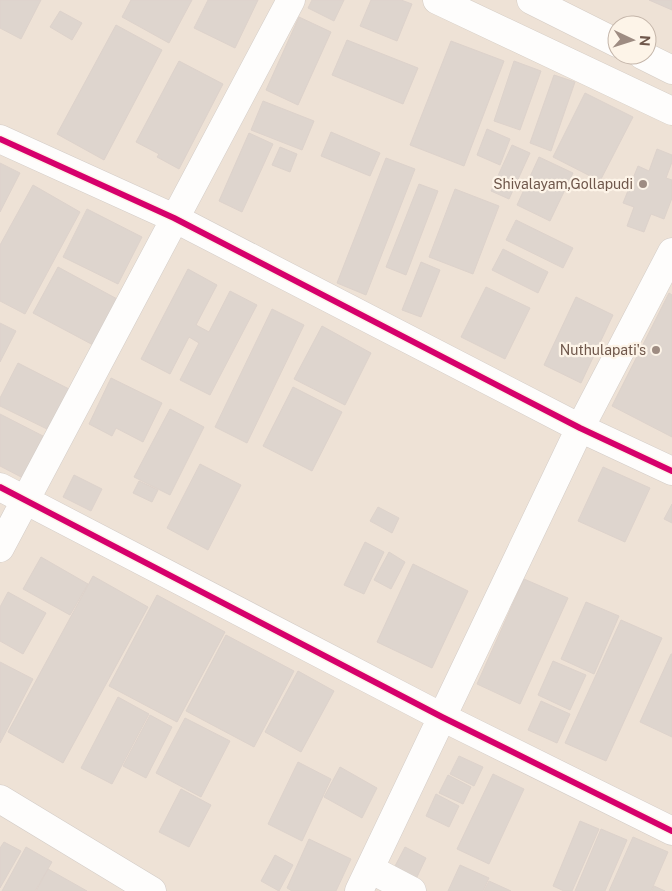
<svg xmlns="http://www.w3.org/2000/svg" width="672" height="891" viewBox="0 0 672 891" font-family="'Public Sans',sans-serif">
<style>
.residential{fill:#eee2d6;fill-rule:evenodd}
.building{fill:#ded5ce;stroke:#ddd2cb}
.lines{fill:none;stroke-linecap:round;stroke-linejoin:round}
.street-casing{stroke:#d3ccc7;stroke-width:29}
.secondary-casing{stroke:#d4ccc4;stroke-width:29}
.street{stroke:#fefdfc;stroke-width:28}
.secondary{stroke:#fefdfc;stroke-width:28}
.cycleway-casing{stroke:#fdf4e8;stroke-width:9}
.cycleway{stroke:#d6006c;stroke-width:6}
.poi-dot{fill:#9e8c82;stroke:#fdf4e8;stroke-width:2}
.labels{text-anchor:middle;stroke-width:4.5;stroke-linejoin:round;paint-order:stroke}
.poi-label{font-size:14px;fill:#6f574b;stroke:#fdf4e8;text-anchor:end}
</style>
<rect width="100%" height="100%" fill="#f5efe8"/>
<path class="residential" d="M0 0H672V891H0ZM617 25H647V55H617Z"/>
<path class="building" d="M0 0H41L21 39 0 28Z
M131 0H192L169 43 122 17Z
M208 0H258L235 48 194 28Z
M312 0H344L334 21 308 8Z
M371 0H401L412 4 397 41 360 26Z
M649 0H672V10Z
M60 11 82 23 72 40 50 27Z
M299 17 331 32 298 105 266 90Z
M116 25 162 50 104 160 57 134Z
M347 40 418 68 403 104 332 75Z
M451 41 504 61 464 166 410 145Z
M179 61 223 84 179 169 157 157 159 154 136 142Z
M514 61 541 71 520 130 494 121Z
M554 75 575 82 551 151 530 143Z
M585 93 633 117 600 181 553 157Z
M263 101 314 121 302 150 251 130Z
M487 129 510 139 500 165 477 155Z
M331 132 380 153 370 176 321 156Z
M249 133 273 144 242 212 219 201Z
M512 145 530 153 509 199 491 191Z
M280 147 297 154 290 172 272 165Z
M657 149 672 155V162L666 178 672 180V198L664 219 651 214 644 232 627 226 634 207 623 203 638 166 649 171Z
M539 157 573 173 550 221 517 205Z
M386 158 415 169 366 295 337 283Z
M0 163 20 173 0 212Z
M419 184 438 191 406 275 386 267Z
M33 185 80 212 25 314 0 301V245Z
M455 189 499 206 473 274 429 257Z
M87 209 142 237 118 284 63 257Z
M516 220 573 248 563 268 506 240Z
M503 249 548 272 538 293 492 270Z
M421 262 440 270 421 317 402 310Z
M58 267 119 300 95 346 33 313Z
M188 269 217 285 196 325 209 332 230 291 257 305 210 395 180 380 199 343 189 337 170 374 141 359Z
M486 287 530 308 505 359 461 337Z
M669 293 672 295V437L612 406Z
M576 297 613 315 581 383 544 365Z
M272 309 304 325 247 443 215 427Z
M0 323 16 331 0 362Z
M322 326 371 353 345 405 294 379Z
M18 363 69 389 49 430 0 406V398Z
M111 378 162 403 143 442 116 428 112 436 89 424Z
M293 387 342 412 312 471 263 446Z
M170 409 204 427 170 495 134 477Z
M0 414 43 436 23 478 0 466Z
M200 464 241 485 208 550 167 528Z
M603 467 650 488 625 542 578 521Z
M74 475 102 489 91 511 63 497Z
M139 481 158 490 152 502 133 493Z
M672 504V523L664 519Z
M378 507 399 518 392 533 370 521Z
M365 542 384 552 364 594 344 585Z
M389 552 405 562 391 589 374 580Z
M41 557 88 584 70 615 23 589Z
M413 564 468 591 432 668 377 642Z
M93 576 148 607 63 763 8 732Z
M524 579 568 598 520 704 477 684Z
M8 592 46 613 23 654 0 641V607Z
M157 595 225 632 177 722 109 686Z
M586 602 619 616 594 674 561 659Z
M621 620 662 638 606 761 565 743Z
M226 635 294 671 254 747 186 711Z
M671 654H672V737L640 722Z
M553 661 586 675 570 710 538 695Z
M0 662 33 679 0 743Z
M298 671 334 691 301 752 265 732Z
M118 697 149 714 112 784 81 768Z
M541 701 570 714 557 743 528 730Z
M150 715 172 727 146 778 123 766Z
M185 718 230 741 201 797 156 773Z
M459 756 483 767 474 786 450 774Z
M298 762 331 779 302 841 268 824Z
M340 767 377 788 362 818 324 797Z
M493 774 524 789 489 864 457 849Z
M448 775 471 787 463 804 439 793Z
M181 789 211 805 189 847 159 832Z
M436 794 459 806 449 827 426 816Z
M580 821 599 829 572 891H564L553 886Z
M601 829 627 840 605 891H575Z
M633 837 668 852 651 891H609Z
M309 839 351 859 336 891H292L287 888Z
M4 842 21 851 0 888V848Z
M26 847 52 862 35 891H2Z
M405 847 426 858 416 879 394 868Z
M275 855 293 865 279 891 261 881Z
M460 865 489 878 483 891H448Z
M48 869 87 891H36Z
M489 881 511 891H484Z
M654 886 665 891H652Z"/>
<g class="lines">
<defs>
<path id="street" d="M0 139 174 218 580 428 672 471
M0 487 442 717 672 831
M0 548 291 0
M0 799 152 891
M370 869 412 891
M359 891 580 428 672 252"/>
<path id="secondary" d="M437 0 672 111
M531 0 617 43
M642 55 672 70"/>
</defs>
<use href="#street" class="street-casing"/>
<use href="#secondary" class="secondary-casing"/>
<use href="#street" class="street"/>
<use href="#secondary" class="secondary"/>
<defs>
<path id="cycleway" d="M0 139 174 218 580 428 672 471
M0 487 442 717 672 831"/>
</defs>
<use href="#cycleway" class="cycleway-casing"/>
<use href="#cycleway" class="cycleway"/>
</g>
<g class="poi-dot">
<circle cx="643" cy="184" r="5"/>
<circle cx="656" cy="350" r="5"/>
</g>
<g class="labels">
<g class="poi-label">
<text x="633" y="189">Shivalayam,Gollapudi</text>
<text x="646" y="355">Nuthulapati's</text>
</g>
</g>
<g transform="translate(632 40) rotate(94)"><circle r="24" fill="#fdf4e8" stroke="#c4b5a9"/>
<path d="M0-4L9 19L0 12L-9 19Z" fill="#9e8c82"/>
<text y="-8" font-size="14" font-weight="bold" text-anchor="middle" fill="#6f574b">N</text>
</g>
</svg>
